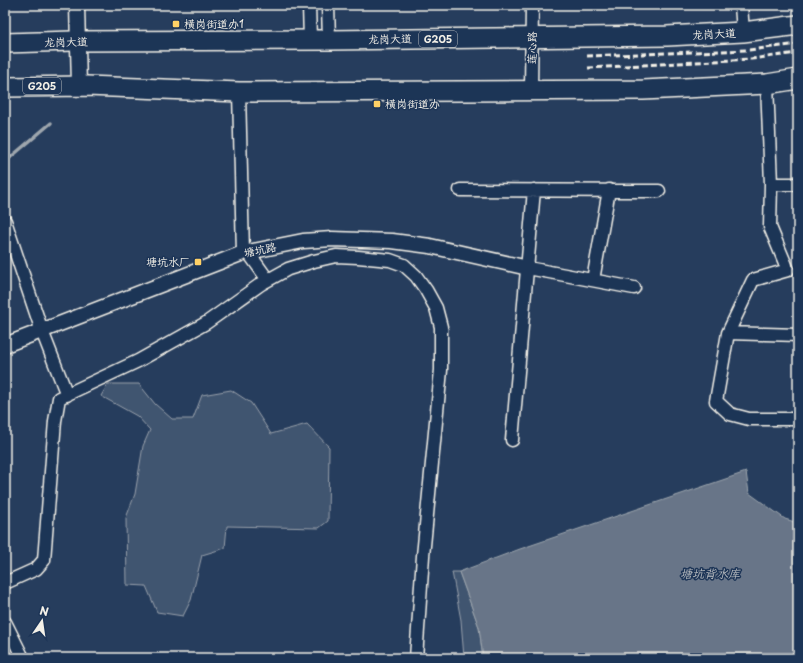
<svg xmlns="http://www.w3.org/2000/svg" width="803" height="663" viewBox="0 0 803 663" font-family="'Playpen Sans','LXGW WenKai TC',sans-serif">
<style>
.green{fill:#40546f;stroke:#9aa2ac}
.water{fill:#677588;stroke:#9fa7ae}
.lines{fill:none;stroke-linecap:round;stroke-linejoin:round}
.stream{stroke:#9fa7ae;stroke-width:3.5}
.minor-casing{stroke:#f4f1e8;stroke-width:15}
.tertiary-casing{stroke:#f4f1e8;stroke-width:17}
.trunk-casing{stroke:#f4f1e8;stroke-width:22}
.minor{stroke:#1d3557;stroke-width:12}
.tertiary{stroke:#1d3557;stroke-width:14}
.trunk{stroke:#1d3557;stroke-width:19}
.rail{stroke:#f4f1e8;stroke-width:3;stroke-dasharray:6 3;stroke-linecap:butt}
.poi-dot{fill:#ffd166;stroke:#1d3557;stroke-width:1.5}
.labels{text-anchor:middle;stroke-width:3;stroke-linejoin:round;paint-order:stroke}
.shield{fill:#1d3557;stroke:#b4b9bc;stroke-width:1}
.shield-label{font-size:10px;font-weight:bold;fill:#f4f1e8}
.poi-label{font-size:11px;fill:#f4f1e8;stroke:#1d3557;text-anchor:start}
.street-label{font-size:11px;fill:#f4f1e8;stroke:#1d3557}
.water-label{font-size:12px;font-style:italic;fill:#bcbfc2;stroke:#1d3557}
</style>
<rect width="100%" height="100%" fill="#263d5d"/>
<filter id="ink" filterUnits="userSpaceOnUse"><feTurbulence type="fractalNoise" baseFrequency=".025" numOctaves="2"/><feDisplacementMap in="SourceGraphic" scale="8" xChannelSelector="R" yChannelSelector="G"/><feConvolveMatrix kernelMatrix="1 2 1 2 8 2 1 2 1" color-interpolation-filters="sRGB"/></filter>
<g filter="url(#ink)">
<path class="green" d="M108 384H139L155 404 172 419H193L202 395 231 390 251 403 271 434 307 424 329 447 328 521 319 528 227 526 225 548 202 555 191 600 183 616 157 612 146 586 127 585 126 518 135 494 143 446 150 430 137 416 101 396Z
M452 572H459L479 627 483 658H464L461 620Z"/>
<path class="water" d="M746 472 749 493 785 519 798 523V658H483L479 627 459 572 520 549Z"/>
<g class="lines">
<path class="stream" d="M5 162 51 123"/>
<defs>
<path id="minor" d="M309 5 310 40
M328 5 329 40
M741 5 743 32
M767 84 771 184 770 227 788 270 753 280 728 333 716 401 730 414 749 419H798
M531 91 532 5
M239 92 243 253
M771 184H798
M460 190 659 191
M5 221 42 331 67 395
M248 252 268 280
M528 268 634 288
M593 280 609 190
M728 333 798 335
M512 440 534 190
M5 583 36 569 44 560 55 421 59 398 138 361 206 323 261 284 288 269 314 261 336 256 358 257 390 260 404 265 416 276 426 290 436 308 441 327V370L423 556 416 658
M5 622 23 658"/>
<path id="tertiary" d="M77 5 79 86
M5 345 243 253 303 241 332 239 392 241 430 246 528 268"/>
<path id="trunk" d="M5 43 73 41 329 40 667 36 743 32 798 25
M5 87 87 86 239 92 643 90 767 84 798 79"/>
</defs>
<use href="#minor" class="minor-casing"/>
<use href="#tertiary" class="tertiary-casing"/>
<use href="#trunk" class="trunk-casing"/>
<use href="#minor" class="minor"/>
<use href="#tertiary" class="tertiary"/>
<use href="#trunk" class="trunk"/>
<path class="rail" d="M587 56 749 50 798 44
M588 68 751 59 798 53"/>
</g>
</g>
<g class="poi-dot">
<rect x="172" y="20" width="8" height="8" rx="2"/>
<rect x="373" y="100" width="8" height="8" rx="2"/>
<rect x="194" y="258" width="8" height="8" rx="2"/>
</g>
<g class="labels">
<g class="shield">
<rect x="419" y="31" width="38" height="16" rx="3"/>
<rect x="23" y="78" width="38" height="16" rx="3"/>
</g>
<g class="shield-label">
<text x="438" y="43">G205</text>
<text x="42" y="90">G205</text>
</g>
<g class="poi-label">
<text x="184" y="28">横岗街道办1</text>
<text x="385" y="108">横岗街道办</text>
<text x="190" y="266" text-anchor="end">塘坑水厂</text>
</g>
<g class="street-label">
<text transform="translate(714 34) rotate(-3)" y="4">龙岗大道</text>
<text transform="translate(390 39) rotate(-1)" y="4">龙岗大道</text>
<text transform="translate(66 42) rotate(-1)" y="4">龙岗大道</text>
<text transform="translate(532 48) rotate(-89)" y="4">莲心路</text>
<text transform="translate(260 250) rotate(-12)" y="4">塘坑路</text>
</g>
<g class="water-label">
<text x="710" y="578">塘坑背水库</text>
</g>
</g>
<rect width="803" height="663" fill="none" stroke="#1d3557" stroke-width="20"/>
<rect x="10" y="10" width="783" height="643" fill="none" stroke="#f4f1e8" stroke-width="1.5" filter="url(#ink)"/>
<g transform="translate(42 621) rotate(13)" stroke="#1d3557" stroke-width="3" paint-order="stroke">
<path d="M0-3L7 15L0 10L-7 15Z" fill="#f4f1e8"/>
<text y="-6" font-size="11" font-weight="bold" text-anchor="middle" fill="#f4f1e8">N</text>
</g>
</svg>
